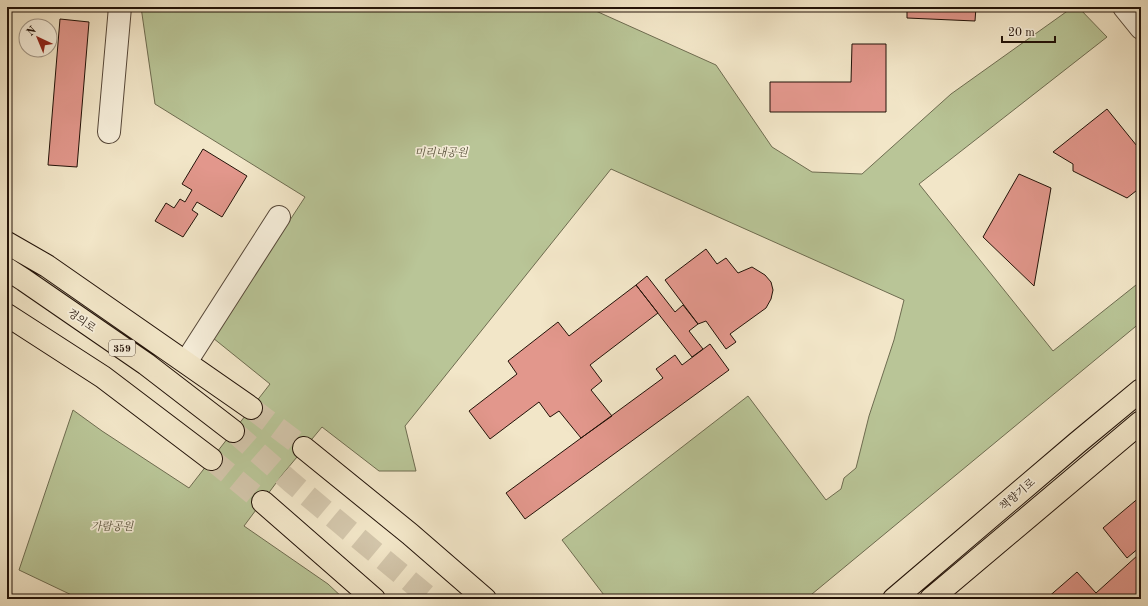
<svg xmlns="http://www.w3.org/2000/svg" width="1148" height="606" viewBox="0 0 1148 606" font-family="'Old Standard TT','Noto Serif KR',serif">
<style>
.green{fill:#b9c597;stroke:#6e6c50}
.building{fill:#e2978c;stroke:#221208}
.lines{fill:none;stroke-linecap:round;stroke-linejoin:round}
.major-tunnel{stroke:#d3c6ab;stroke-width:22;stroke-dasharray:22 11;stroke-linecap:butt}
.minor-casing{stroke:#564738;stroke-width:24}
.major-casing{stroke:#221208;stroke-width:24}
.minor{stroke:#f7efdb;stroke-width:22}
.major{stroke:#f2e6c8;stroke-width:22}
.labels{text-anchor:middle;stroke-width:3.5;stroke-linejoin:round;paint-order:stroke}
.shield{fill:#f7efdb;stroke:#625447;stroke-width:1}
.shield-label{font-size:10px;font-weight:bold;fill:#221208}
.park-label{font-size:11px;font-style:italic;fill:#57513a;stroke:#f7efdb}
.street-label{font-size:11px;fill:#221208;stroke:#f7efdb}
</style>
<rect width="100%" height="100%" fill="#f2e6c8"/>
<filter id="stains"><feTurbulence type="fractalNoise" baseFrequency=".005" numOctaves="4"/><feColorMatrix values="0 0 0 0 .2 0 0 0 0 .09 0 0 0 0 .02 0 0 0 .5 -.17"/></filter>
<radialGradient id="worn" r=".72"><stop offset=".6" stop-color="#630" stop-opacity="0"/><stop offset="1" stop-color="#630" stop-opacity=".3"/></radialGradient>
<path class="green" d="M141 7H587L716 65 772 147 812 172 862 174 951 94 1073 7H1078L1107 37 919 184 1053 351 1141 281V322L806 599H607L562 540 748 396 826 500 841 489 844 478 856 468 869 416 894 340 904 300 611 169 405 426 416 471H379L322 427 282 475 244 526 328 584 344 599H80L19 570 73 410 102 431 189 488 270 384 213 338 305 197 155 104Z"/>
<path class="building" d="M907 7H976L975 21 907 18Z
M60 19 89 22 77 167 48 165Z
M852 44H886V112H770V82H851Z
M1107 109 1141 151V187L1127 198 1073 171V164L1053 152Z
M203 149 247 176 222 217 197 202 192 210 198 214 183 237 155 221 166 203 174 208 180 199 185 202 192 190 182 184Z
M1019 174 1051 188 1034 286 983 237Z
M706 249 717 264 726 258 738 273 752 267 765 275 771 282 773 290 771 299 766 308 730 334 736 342 726 349 706 321 698 324 665 280Z
M647 276 675 312 683 305 698 324 689 331 703 349 692 357 636 285Z
M636 285 658 313 590 365 602 381 591 390 612 416 581 438 559 411 550 417 539 402 490 439 469 411 517 374 508 361 558 322 569 336Z
M710 344 729 370 525 519 506 493 663 378 656 369 675 355 682 365Z
M1141 496V549L1140 547 1127 558 1103 528Z
M1138 555 1141 558V599H1046L1077 572 1096 593Z"/>
<g class="lines">
<path class="major-tunnel" d="M251 408 304 448
M233 431 291 482 431 599
M211 459 263 502"/>
<defs>
<path id="minor" d="M1124 7 1141 28
M109 132 120 7
M186 362 279 217"/>
<path id="major" d="M7 243 47 266 251 408
M7 269 24 280 146 364 233 431
M7 315 103 377 211 459
M304 448 410 534 485 599
M263 502 374 599
M894 599 1077 443 1141 390
M931 599 1141 422"/>
</defs>
<use href="#minor" class="minor-casing"/>
<use href="#major" class="major-casing"/>
<use href="#minor" class="minor"/>
<use href="#major" class="major"/>
</g>
<g class="labels">
<rect class="shield" x="109" y="340" width="26" height="16" rx="3"/>
<g class="shield-label">
<text x="122" y="352">359</text>
</g>
<g class="park-label">
<text x="441" y="156">미리내공원</text>
<text x="112" y="530">가람공원</text>
</g>
<g class="street-label">
<text transform="translate(82 320) rotate(35)" y="4">경의로</text>
<text transform="translate(1017 494) rotate(-41)" y="4">책향기로</text>
</g>
</g>
<rect width="1148" height="606" fill="none" stroke="#f2e6c8" stroke-width="24"/>
<rect x="8" y="8" width="1132" height="590" fill="none" stroke="#221208" stroke-width="2"/>
<rect x="12" y="12" width="1124" height="582" fill="none" stroke="#221208"/>
<g transform="translate(38 38) rotate(316)"><circle r="19" fill="#f7efdb" stroke="#a29787"/>
<path d="M0-3L7 15L0 10L-7 15Z" fill="#8f2418"/>
<text y="-6" font-size="11" font-weight="bold" text-anchor="middle" fill="#221208">N</text>
</g>
<path d="M1002 36v6h53v-6" fill="none" stroke="#221208" stroke-width="2"/>
<text x="1008" y="36" font-size="12" fill="#221208" stroke="#f7efdb" stroke-width="3" paint-order="stroke">20 m</text>
<rect width="100%" height="100%" filter="url(#stains)"/>
<rect width="100%" height="100%" fill="url(#worn)"/>
</svg>
